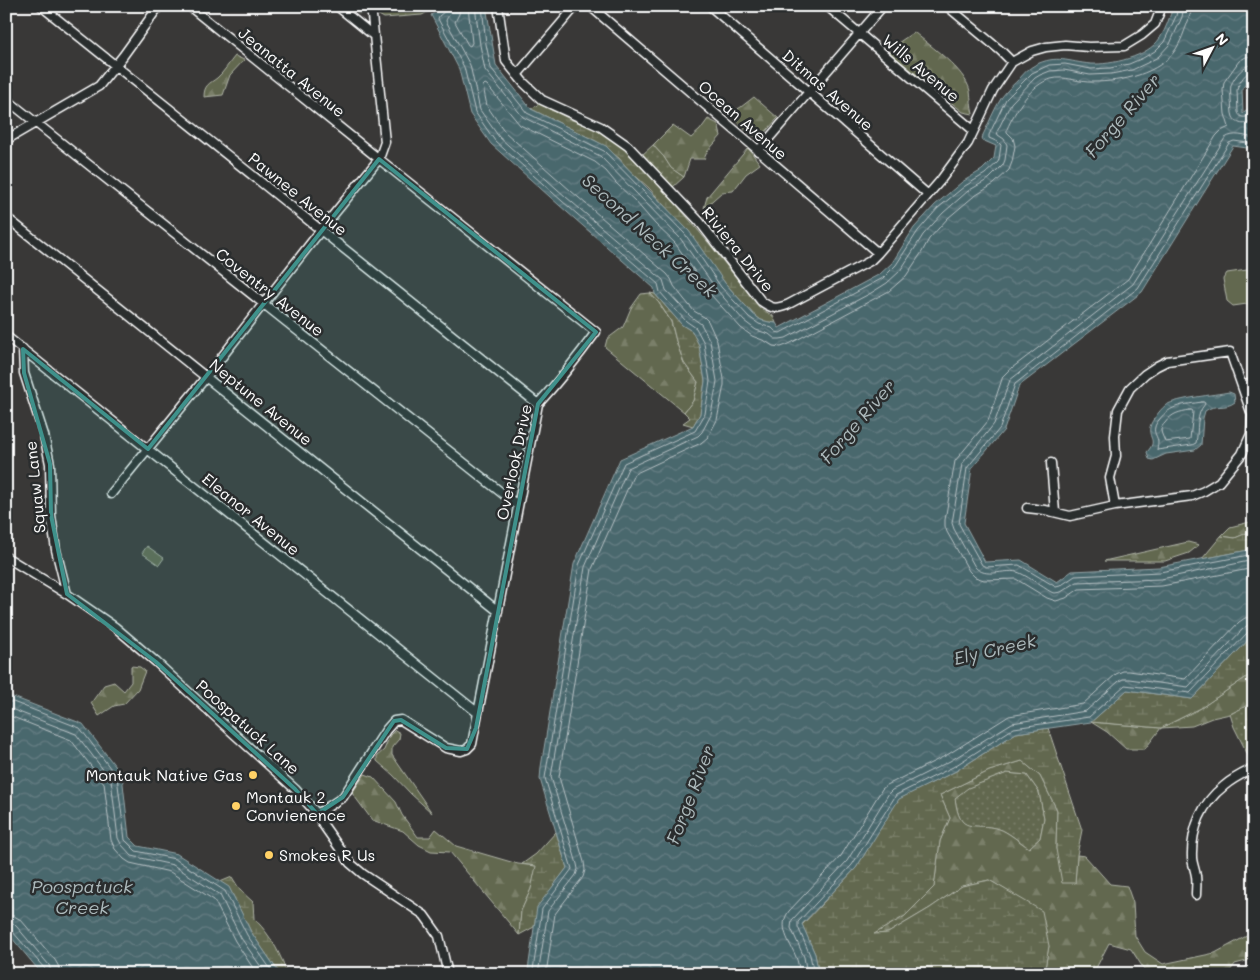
<svg xmlns="http://www.w3.org/2000/svg" width="1260" height="980" viewBox="0 0 1260 980" font-family="Mali,sans-serif">
<style>
.grass{fill:url(#grass-dots);stroke:#b0b4a7}
.forest{fill:url(#forest-firs);stroke:#b0b4a7;fill-rule:evenodd}
.wetland{fill:url(#wetland-marsh);stroke:#b0b4a7}
.garden{fill:#62684f;stroke:#b0b4a7}
.water{fill:url(#water-waves);stroke:#92a4a7}
.lines{fill:none;stroke-linecap:round;stroke-linejoin:round}
.shore{stroke:#b7c2c5;stroke-width:1}
.street-casing{stroke:#fff;stroke-width:11}
.street{stroke:#2a2d2e;stroke-width:8}
.marked{fill:#3f918b;fill-opacity:0.2;stroke:#3f918b;stroke-width:4;stroke-linejoin:round}
.poi-dot{fill:#ffd166;stroke:#2a2d2e;stroke-width:2}
.labels{text-anchor:middle;stroke-width:5;stroke-linejoin:round;paint-order:stroke}
.street-label{font-size:16px;fill:#fff;stroke:#2a2d2e}
.poi-label{font-size:16px;fill:#fff;stroke:#2a2d2e;text-anchor:start}
.water-label{font-size:18px;font-style:italic;fill:#aebbbd;stroke:#2a2d2e}
</style>
<defs>
<pattern id="grass-dots" width="8" height="8" patternUnits="userSpaceOnUse" patternTransform="scale(1.25)"><rect width="8" height="8" fill="#62684f"/><path d="M2 2h.1M6 6h.1" fill="none" stroke="#7a7f69" stroke-width="1.8" stroke-linecap="round"/></pattern>
<pattern id="forest-firs" width="22" height="20" patternUnits="userSpaceOnUse" patternTransform="scale(1.25)"><rect width="22" height="20" fill="#62684f"/><path d="M5 1l3.5 6h-7zM16 11l3.5 6h-7z" fill="#7a7f69"/></pattern>
<pattern id="wetland-marsh" width="20" height="14" patternUnits="userSpaceOnUse" patternTransform="scale(1.25)"><rect width="20" height="14" fill="#62684f"/><path d="M1 5h8M5 5V1M11 12h8M15 12V8" fill="none" stroke="#7a7f69"/></pattern>
<pattern id="water-waves" width="16" height="10" patternUnits="userSpaceOnUse" patternTransform="scale(1.25)"><rect width="16" height="10" fill="#4a676d"/><path d="M0 5q4-4 8 0t8 0" fill="none" stroke="#657e83"/></pattern>
</defs>
<rect width="100%" height="100%" fill="#393837"/>
<filter id="ink" filterUnits="userSpaceOnUse"><feTurbulence type="fractalNoise" baseFrequency=".02" numOctaves="2"/><feDisplacementMap in="SourceGraphic" scale="10" xChannelSelector="R" yChannelSelector="G"/><feConvolveMatrix kernelMatrix="1 2 1 2 8 2 1 2 1" color-interpolation-filters="sRGB"/></filter>
<g filter="url(#ink)">
<path class="grass" d="M653 145 664 157 671 168 684 177 673 187 642 155Z
M1254 702V757L1250 759 1234 727 1230 714Z
M1007 773 1027 775 1039 792 1044 818 1040 838 1029 848C1021 843 1007 831 999 829 972 821 960 838 955 798L967 788Z"/>
<path class="forest" d="M347 6H367L368 12C360 16 353 12 347 6Z
M378 6H439L422 15 384 18 377 14Z
M914 32C931 47 965 69 970 91 971 98 971 107 973 114L963 112 890 53 895 45Z
M235 56 244 60 230 75 223 95 204 97C204 85 209 84 217 78 224 72 229 63 235 56Z
M754 97 778 118 760 138C749 136 737 122 731 113L741 107Z
M708 119 718 124 721 136 707 152 704 159H690L684 177 671 168 664 157 653 145 673 125 691 138 700 130Z
M748 148 760 164 746 174 733 191 722 192 704 208 707 197Z
M650 293 659 303 671 322 676 341 684 363 698 382 693 401 684 412 605 347 607 339 623 327 631 308 641 294Z
M1254 521V530L1235 538 1221 536 1230 527Z
M1188 542 1199 545 1189 553 1165 561H1104Z
M131 666 140 667 145 671 138 689 124 704 114 706 99 716 91 703 104 685 114 682 124 691 131 682Z
M1254 672V702L1230 714 1212 718 1192 726 1161 728 1145 749H1126L1107 732 1091 722 1161 728 1201 708Z
M395 730 400 733 399 739 392 747V755L432 813 411 794 393 775 377 761V756L384 750 390 735Z
M1022 761 1040 776 1057 810 1056 849 1075 883 1077 855 1085 856 1110 884 1127 886 1133 903 1135 936 1145 952 1163 964 1215 953 1254 932V954L1250 960 1235 964 1228 974H1147L1131 949 1109 943 1093 974H1044L1049 946 1014 895 989 880 962 886 930 908 888 933 872 935 905 916 934 887 940 841 950 818 940 795 989 771ZM1007 773 1027 775 1039 792 1044 818 1040 838 1029 848C1021 843 1007 831 999 829 972 821 960 837 955 798L968 788Z
M365 774 373 777 396 802 402 815 418 837H430L436 829 456 846 518 864 537 866 531 889 521 911 519 935 450 852 431 851 419 845 403 831 372 820 352 793Z"/>
<path class="wetland" d="M539 104 572 120 601 131 624 148 672 199 712 247 759 307 773 316 776 323 769 322 761 320 753 314 725 283 669 211 649 188 629 170 619 158 596 141 531 109Z
M650 293 655 294 682 325 692 331 699 345 705 381 700 414 693 426 683 423 690 418 684 412 693 401 698 382 684 363 676 341 671 321 659 303Z
M1254 530V549L1202 559 1221 536 1235 538Z
M1254 634V672L1201 708 1161 728 1091 722 1127 690 1192 699Z
M1048 728 1082 830 1077 855 1075 883H1062L1056 849 1057 810 1040 776 1022 761 989 771 940 795 950 818 940 841 934 887 905 916 874 934 888 933 930 908 962 886 989 880 1042 911 1049 946 1044 974H819L815 954 802 925 856 868 898 799 956 771 1016 733Z
M556 832 567 868 538 907 534 927 519 935 521 911 531 889 536 866 522 864 536 854Z
M232 877 240 890 253 902 254 919C264 927 276 946 281 958 284 963 285 969 286 974H280L251 932 229 888 220 882Z"/>
<path class="garden" d="M1254 269V303L1233 306 1227 301 1223 279 1227 273Z
M147 546 164 558 159 565 142 553Z"/>
<path class="water" d="M443 6H486L496 65 531 109 606 146 689 231 725 283 753 314 761 320 769 322 776 323 779 328 880 274 892 263 914 228 935 205 962 182 982 170 994 158 996 146 982 140 983 135C989 123 994 109 1002 97 1007 90 1014 84 1020 78 1024 73 1029 68 1035 65 1057 54 1068 62 1091 64 1111 65 1148 57 1160 38 1166 29 1170 17 1173 6H1254V72L1242 89 1243 114 1254 102V149L1233 146 1142 292 1019 386 1004 430 972 468 964 523 985 562 1021 560 1057 582 1072 571 1159 567 1254 549V634L1192 699 1127 690 1091 722 1016 733 956 771 899 799 856 868 802 924 815 954 819 974H521L528 970 537 907 567 868 540 779 541 767 574 564 620 459 693 426 700 414 705 381 699 345 692 331 682 325 655 294 654 288 559 205 491 144 470 114 459 69 431 15Z
M1229 392 1234 394 1235 402C1225 410 1215 403 1205 411L1203 418 1201 445 1195 450 1166 454 1153 460 1149 459 1147 452C1158 440 1148 439 1150 427 1151 423 1153 420 1156 416 1159 412 1162 408 1166 405 1178 398 1214 395 1229 392Z
M6 697H13L83 724 122 775 129 837 138 846 177 854 229 887 251 932 280 974H42L6 931Z"/>
<g class="lines">
<path class="shore" d="M446 6 445 11 439 16 438 19 464 67 475 112 495 141 562 201 658 284 660 292 674 308 686 321 696 328 704 343 710 381 705 414 695 431 624 463 579 565 545 778 572 869 542 909 533 970 531 974
M452 6C452 14 447 16 446 21L470 65 480 110 499 137 566 197 663 280 666 290 679 304 690 316 701 324 710 341 717 381 711 415 702 432 698 436 628 468 585 567 551 777 577 864 578 869 576 875 548 911 538 974
M460 6 459 14 455 22 468 45 470 46 472 43 468 6
M475 6 480 45 485 70 523 117 600 156 680 238 717 290 744 321 756 330 769 334 775 339H780L786 338 871 293 887 283 900 271 915 248 923 235 943 213 968 191 989 179 1003 165 1005 160 1007 145 1004 139 998 135 997 132 1011 103 1035 78 1040 75 1050 71 1064 70 1090 75 1111 74 1132 70 1147 63 1158 57 1170 44 1182 17 1184 6
M482 6 486 44 491 68 527 113 604 151 685 234 721 287 749 317 759 324 772 328 776 332 780 333 883 278 896 265 918 231 938 208 965 186 985 174 998 162 999 159 1001 145 998 142 989 138V135L1006 99 1032 73 1049 65 1065 64 1091 69 1110 68 1129 64 1143 58 1155 51 1164 42 1176 16 1178 6
M1254 56 1246 57 1239 61 1224 82 1223 90 1225 114 1229 127 1221 131 1216 136 1128 279 1008 371 1003 376 988 421 955 461 945 520V526L947 532 969 571 975 577 984 580 1016 579 1047 598 1056 601 1066 598 1079 589 1162 586 1254 568
M1254 64C1244 64 1235 76 1231 85 1230 90 1231 96 1231 101 1232 106 1231 112 1233 117 1238 126 1247 125 1254 120
M1254 70C1246 71 1239 82 1237 90L1238 112C1239 116 1242 118 1246 117L1254 110
M1254 138C1244 136 1234 132 1225 138L1133 284 1010 380 994 424 962 464 952 523 954 529 975 567C986 579 1003 569 1017 572 1023 573 1044 588 1051 592L1055 593 1061 592 1077 582 1161 579 1254 560
M1254 144 1234 141 1229 143 1138 288 1015 384 1000 428 967 468 959 524 982 565 986 567 1019 565 1056 587 1060 586 1075 576 1160 572 1254 554
M1202 402H1204L1205 404C1195 415 1199 429 1196 443L1192 445 1157 450C1157 448 1158 445 1158 442 1158 437 1153 433 1155 427 1155 425 1158 421 1159 420 1171 404 1184 405 1202 402Z
M1190 410H1192L1193 412 1190 439 1165 442C1164 438 1161 434 1161 430 1161 427 1163 425 1165 423 1172 413 1179 412 1190 410Z
M6 702H13L80 728 117 777 125 840 136 851 175 859 225 891 247 935 274 974
M6 708 11 709 76 734 111 780 118 838 121 844 132 856 173 865 220 895 241 938 266 974
M6 716H10L71 740 104 783 111 840 115 849 124 859 130 863 170 872 214 900 235 941 257 974
M6 915 14 916 21 920 55 960 59 967V974
M6 922 13 923 17 927 49 965 52 974
M6 928 10 929 12 931 45 969 46 974
M546 974 555 914 583 877 585 870 584 862 559 777 592 569 634 474 701 443 708 437 717 420 724 385V379L717 341 708 321 704 317 694 311 684 299 674 286 671 279 667 274 571 191 505 132 487 106 483 86 485 84 487 85 520 125 595 162 606 171 616 183 635 201 655 224 675 243 711 295 741 328 752 336 765 341 773 346 781 347 789 344 889 291 906 276 922 252 929 239 948 218 973 197 994 184 1009 170 1012 162 1015 146 1013 138 1007 132V129C1015 111 1031 84 1051 79 1065 75 1079 83 1093 82 1121 82 1160 74 1176 49 1179 44 1182 38 1184 32 1187 24 1191 15 1192 6
M800 974C799 968 798 962 796 957 790 942 777 927 789 911L841 856 882 789 887 785 947 755 1009 716 1083 704 1116 674 1123 671H1129L1185 679 1239 622 1245 618 1254 617
M807 974 804 957 791 928 792 920 847 861 889 793 892 790 950 761 1012 723 1086 711 1119 681 1123 679H1129L1188 687 1244 628 1248 625 1254 624
M814 974 810 955 798 927V922L852 865 896 795 953 767 1014 728 1089 717 1125 685 1190 693 1248 632 1254 631"/>
<defs>
<path id="street" d="M41 6 538 404
M337 6 374 36
M498 6 506 61 523 82 542 100 601 127 628 146 699 221 761 301C771 308 774 310 787 305L870 261 878 253 940 181 968 143 993 90 1012 62 1032 51 1046 47 1065 45 1089 47 1124 46 1142 35 1155 24 1162 6
M590 6 878 253
M710 6 927 194
M827 6 973 130
M947 6 1001 51 1012 62
M517 75 576 6
M6 99 517 505
M6 140 99 86 123 56 159 6
M758 151 883 6
M6 217 498 611
M6 336 478 713
M23 349 24 373 44 435 50 464 51 515 56 550 67 594
M1243 386 1254 382
M1051 463 1055 512
M111 494 207 376 321 230 379 159 189 6
M1027 508 1045 510 1070 516 1115 506 1192 496 1204 491 1219 482 1242 454 1251 434 1252 415 1230 352 1167 361 1157 366 1145 374 1130 388 1118 410 1115 436 1116 456 1110 478 1115 506
M6 557 67 594 115 627 156 662 221 722 295 789 317 814 324 826 350 863 363 874 424 915 439 936 448 974
M317 814 343 797 386 730 394 721 401 720 446 748 461 751 467 749 472 744 538 404C559 381 578 357 596 332L379 159 385 142 371 6
M1196 895C1196 889 1197 882 1196 876 1195 869 1192 863 1192 857 1191 829 1202 803 1224 786 1233 778 1244 773 1254 768"/>
</defs>
<use href="#street" class="street-casing"/>
<use href="#street" class="street"/>
</g>
</g>
<path class="marked" d="M379 159 596 332 538 404 476 728 467 749 446 748 401 720 394 721 343 797 317 814 295 789 156 662 67 594 51 515 50 464 24 373 23 349 148 449Z"/>
<g class="poi-dot">
<circle cx="253" cy="775" r="5"/>
<circle cx="236" cy="806" r="5"/>
<circle cx="269" cy="855" r="5"/>
</g>
<g class="labels">
<g class="street-label">
<text transform="translate(921 68) rotate(40)" y="6">Wills Avenue</text>
<text transform="translate(292 72) rotate(39)" y="6">Jeanatta Avenue</text>
<text transform="translate(828 90) rotate(41)" y="6">Ditmas Avenue</text>
<text transform="translate(743 120) rotate(41)" y="6">Ocean Avenue</text>
<text transform="translate(298 194) rotate(39)" y="6">Pawnee Avenue</text>
<text transform="translate(738 249) rotate(51)" y="6">Riviera Drive</text>
<text transform="translate(270 292) rotate(38)" y="6">Coventry Avenue</text>
<text transform="translate(261 402) rotate(39)" y="6">Neptune Avenue</text>
<text transform="translate(514 462) rotate(-78)" y="6">Overlook Drive</text>
<text transform="translate(35 487) rotate(-96)" y="6">Squaw Lane</text>
<text transform="translate(251 514) rotate(39)" y="6">Eleanor Avenue</text>
<text transform="translate(248 727) rotate(42)" y="6">Poospatuck Lane</text>
</g>
<g class="poi-label">
<text x="243" y="781" text-anchor="end">Montauk Native Gas</text>
<text x="246" y="803">Montauk 2<tspan x="246" dy="18">Convienence</tspan></text>
<text x="279" y="861">Smokes R Us</text>
</g>
<g class="water-label">
<text transform="translate(1123 116) rotate(-49)" y="6">Forge River</text>
<text transform="translate(649 236) rotate(42)" y="6">Second Neck Creek</text>
<text transform="translate(858 422) rotate(-49)" y="6">Forge River</text>
<text transform="translate(995 650) rotate(-13)" y="6">Ely Creek</text>
<text transform="translate(691 795) rotate(-69)" y="6">Forge River</text>
<text x="82" y="893">Poospatuck<tspan x="82" dy="21">Creek</tspan></text>
</g>
</g>
<rect width="1260" height="980" fill="none" stroke="#2a2d2e" stroke-width="25"/>
<rect x="12" y="12" width="1235" height="955" fill="none" stroke="#fff" stroke-width="2" filter="url(#ink)"/>
<g transform="translate(1212 48) rotate(49)" stroke="#2a2d2e" stroke-width="4" paint-order="stroke">
<path d="M0-4L9 19L0 12L-9 19Z" fill="#ffffff"/>
<text y="-8" font-size="14" font-weight="bold" text-anchor="middle" fill="#ffffff">N</text>
</g>
</svg>
